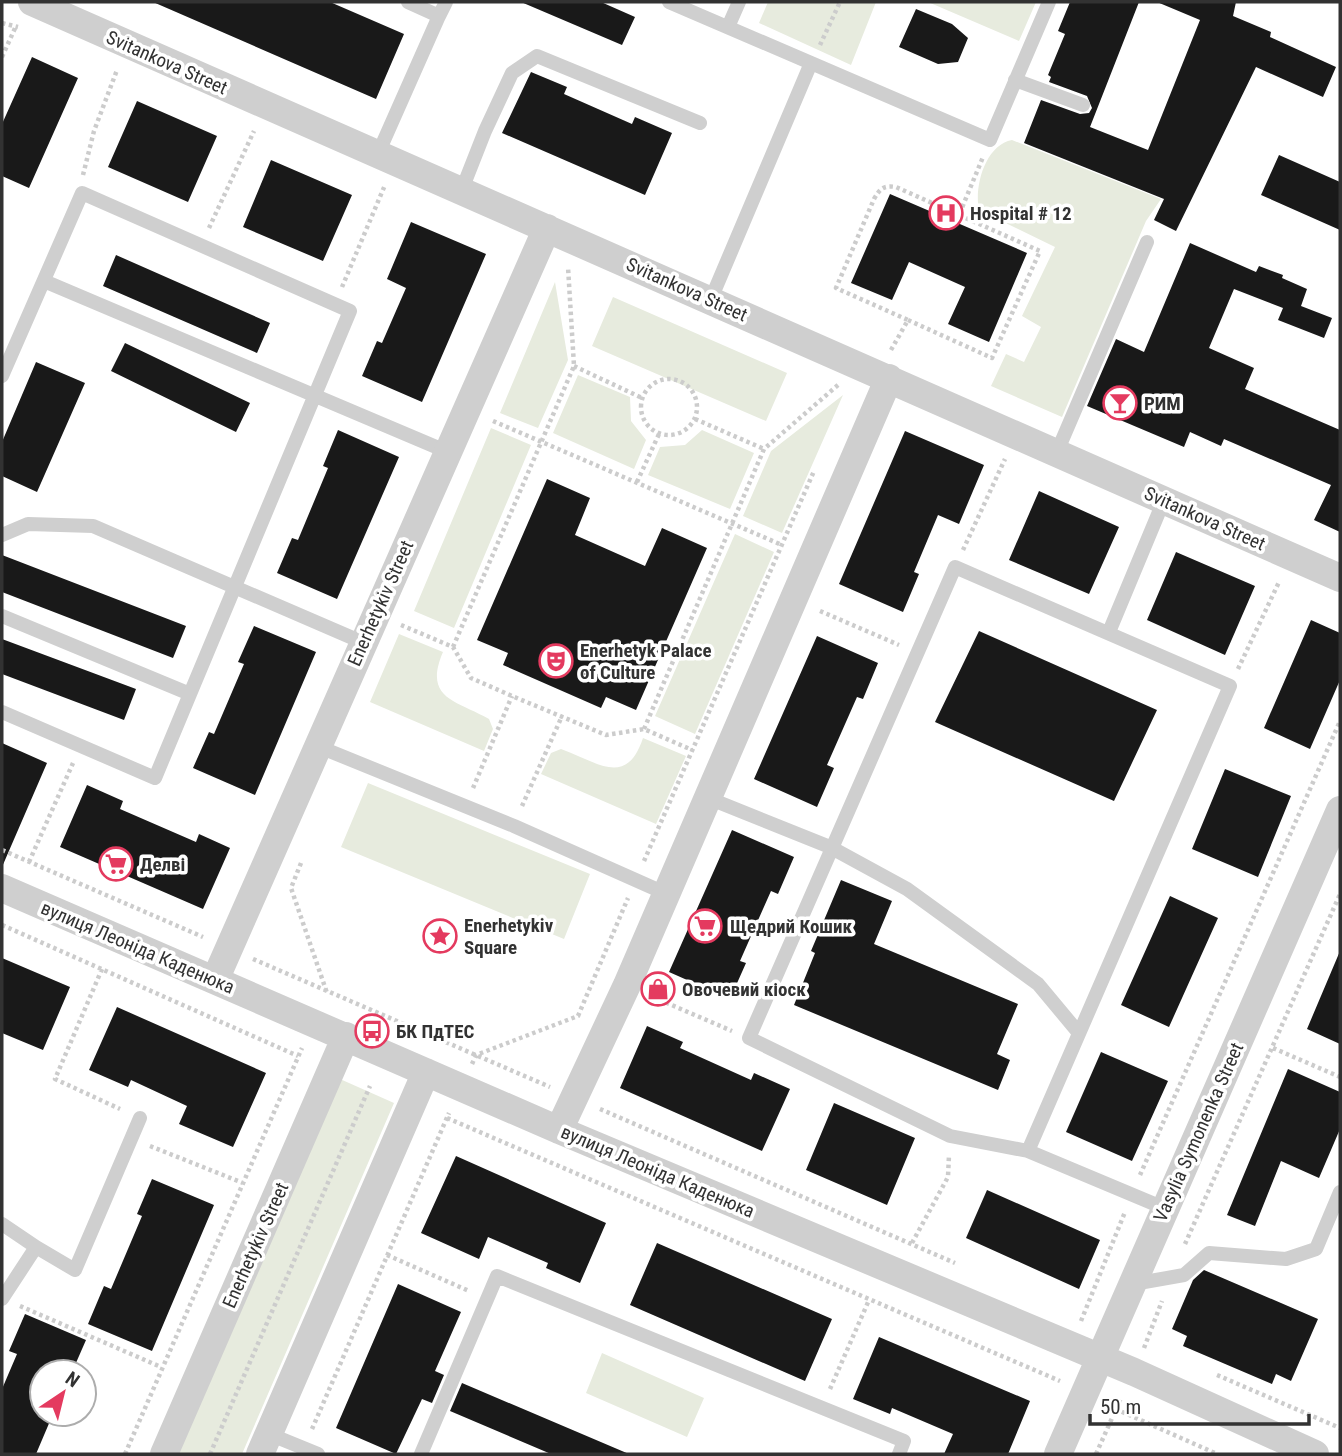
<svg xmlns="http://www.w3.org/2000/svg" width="1342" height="1456" viewBox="0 0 1342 1456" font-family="'Roboto Condensed',sans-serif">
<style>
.green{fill:#e7ebde}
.building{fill:#191919}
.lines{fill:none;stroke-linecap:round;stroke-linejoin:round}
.path{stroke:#ccc;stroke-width:4.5;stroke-dasharray:3.5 3.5;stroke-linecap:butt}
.lane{stroke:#cfcfcf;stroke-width:14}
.street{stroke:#cfcfcf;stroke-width:28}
.labels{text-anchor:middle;stroke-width:7;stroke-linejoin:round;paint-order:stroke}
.street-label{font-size:19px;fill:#323232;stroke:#fff}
.poi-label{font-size:19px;font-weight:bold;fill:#323232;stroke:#fff;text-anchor:start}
</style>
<rect width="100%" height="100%" fill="#fff"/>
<path class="green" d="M768 2H876L851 65 759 23Z
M928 2H1036L1019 41Z
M1012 140 1161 199 1146 221 1062 417 991 386 1006 354 1024 362 1041 327 1022 316 1055 247 979 210C974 187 985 145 1012 140Z
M555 282 568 360 538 428 500 413Z
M613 297 787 373 766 421 592 346Z
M578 375 630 397 631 421 646 440 634 469 553 433Z
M843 395 782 533 743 516 771 451Z
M491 428 531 445 454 628 414 611Z
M702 430 754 453 730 509 648 475 660 447 685 445Z
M735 534 774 552 695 734 655 716Z
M399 634 443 652C423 699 456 700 489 719L493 729 484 751 370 702Z
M643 738 686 756 656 824 541 774 551 753 561 749C596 761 626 789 643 738Z
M368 783 590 874 564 939 341 847Z
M340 1079 394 1103 242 1454H178Z
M602 1353 704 1398 687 1437 586 1393Z"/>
<path class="building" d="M153 2H330L404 34 376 99Z
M521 2H601L635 17 622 45Z
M1070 2H1139L1090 127 1148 150 1200 20 1157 2H1236L1233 16 1271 32 1270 37 1336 67 1323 97 1256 67 1176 231 1154 220 1164 199 1024 143 1041 100 1080 114 1089 113 1092 108 1087 96 1049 82 1051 77 1048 75 1065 34 1058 31Z
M916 9 952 24 968 38 958 62 938 64 899 47Z
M32 57 78 78 29 188 2 176V124Z
M531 72 567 87 564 94 632 124 635 117 672 133 645 195 502 133Z
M137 101 217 136 188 202 108 167Z
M1279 155 1340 182V230L1261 195Z
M271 160 352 195 323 261 243 227Z
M890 194 1027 253 989 342 948 324 965 287 909 262 892 300 851 283Z
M411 222 486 254 422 402 362 376 377 341 382 343 406 288 387 279Z
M1190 243 1256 272 1259 266 1283 275 1282 278 1307 289 1301 306 1332 318 1324 338 1278 320 1283 308 1234 289 1209 348 1254 368 1245 389 1340 430V532L1314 520 1331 485 1224 439 1221 446 1190 432 1184 447 1087 406 1116 339 1144 352Z
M116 255 270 323 257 353 103 286Z
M125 343 250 403 236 432 111 371Z
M36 362 85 383 37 492 2 476V442Z
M338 430 399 457 337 599 277 573 292 538 298 540 328 468 323 466Z
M905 431 984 465 959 524 938 515 914 572 919 574 903 612 839 584Z
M547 479 590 498 575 535 645 566 662 528 707 548 636 710 606 697 601 708 503 665 508 653 477 640Z
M1039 491 1119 527 1089 594 1009 560Z
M1176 552 1255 586 1225 655 1147 620Z
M2 555 186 626 173 658 2 592Z
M1311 620 1340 633V680L1310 749 1264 728Z
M254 626 316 652 255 795 193 768 209 732 214 734 244 664 238 662Z
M979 631 1157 710 1114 801 935 722Z
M817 636 878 663 863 699 857 697 827 765 834 768 817 807 754 779Z
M2 639 136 689 124 720 2 674Z
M2 743 47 763 2 867Z
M1225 769 1291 796 1258 877 1192 849Z
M87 785 123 801 120 809 196 842 199 834 230 848 203 909 60 847Z
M732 830 794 857 778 894 771 891 740 961 746 963 730 999 669 972Z
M841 880 892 901 874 944 1018 1004 997 1054 1010 1060 998 1090 794 1005 815 953 811 951Z
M1170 896 1218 918 1169 1027 1121 1005Z
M1340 951V1044L1307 1029Z
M2 958 70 987 43 1050 2 1033Z
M117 1007 266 1073 233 1147 179 1124 187 1106 131 1080 128 1087 89 1070Z
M647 1026 683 1042 680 1048 751 1080 754 1073 790 1089 762 1151 620 1088Z
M1101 1052 1168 1081 1132 1161 1066 1132Z
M1288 1069 1340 1092V1129L1319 1178 1281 1161 1255 1226 1227 1215Z
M834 1103 915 1138 887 1205 806 1170Z
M456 1156 606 1223 580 1283 546 1268 548 1263 488 1237 479 1259 421 1233Z
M152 1179 214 1205 152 1351 88 1324 104 1286 111 1289 142 1216 137 1214Z
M987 1190 1100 1240 1079 1289 966 1238Z
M657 1243 832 1319 805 1381 630 1305Z
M1204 1270 1318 1319 1291 1381 1276 1374 1272 1384 1183 1346 1187 1336 1172 1329 1193 1280Z
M398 1284 461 1312 435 1371 444 1375 432 1403 422 1399 396 1454 336 1428Z
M25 1314 86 1340 72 1372H42V1414H53L36 1454H2V1389L17 1354 9 1351Z
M879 1337 1030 1401 1008 1454H944L953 1434 892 1408 890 1414 853 1399Z
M462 1383 629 1454H551L450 1411Z"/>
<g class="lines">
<path class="path" d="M2 23 18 27
M820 45 840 2
M2 57 16 26
M83 175 94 131 117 70
M209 228 254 131
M342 287 385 185
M908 320 992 358 1040 251 959 215
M891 350 908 320 836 288 874 199C880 189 883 185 896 187L959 215 983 157
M574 366 642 398
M641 407a28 28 0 1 1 56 0a28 28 0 1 1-56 0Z
M695 419 764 449
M493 421 782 545
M637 482 659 434
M963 550 1005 459
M820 611 899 645
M401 625 453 647 471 678 512 696 606 735 644 729 692 750
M453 647 574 366 568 267
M1238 669 1279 582
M644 729 764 449 838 385
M473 788 512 696
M522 806 562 716
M2 850 203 937
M644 861 814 471
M29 862 73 763
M301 863 291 888 327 993
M2 925 298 1056
M253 959 550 1087
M102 969 55 1079 120 1109
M653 997 732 1031
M1273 1048 1340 1077
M472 1064 476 1055 578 1016 628 898
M600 1109 955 1263
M447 1118 1060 1381
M150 1146 243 1183
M1140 1175 1340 721
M912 1243 948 1177 949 1155
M1185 1244 1340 894
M387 1255 469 1291
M20 1306 161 1367
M1081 1321 1125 1212
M1144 1348 1162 1301
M1217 1375 1340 1428
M830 1389 869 1300
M1109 1406 1217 1454
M312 1429 449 1113
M125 1454 302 1048
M210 1454 370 1086
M1096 1454 1121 1398"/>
<path class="lane" d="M669 2 990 140 1049 2
M439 16 446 2
M728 27 739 2
M1015 80 1083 105
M377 156 439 16 408 2
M461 192 485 131 512 73 537 56 700 123
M44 281 448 452
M711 299 811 63
M2 376 82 193 350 311 190 694 2 616
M1057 452 1147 242
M2 535 28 524 93 526 362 642
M955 567 1230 686 1028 1151 950 1136 749 1038Z
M1109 632 1164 500
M2 712 155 778 190 694
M317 746 514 826 667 894
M708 798 830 847 907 889 1038 984 1078 1032
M1028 1151 1164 1208
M2 1224 36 1247 2 1299
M36 1247 75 1270 140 1118
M1133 1284 1184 1275 1209 1253 1286 1259 1316 1249 1340 1192
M269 1434 318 1454
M421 1454 497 1276 904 1441 899 1454"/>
<path class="street" d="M32 2 1340 578
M2 888 559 1130 1134 1372 1315 1454
M215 980 547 228
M559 1130 627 985 889 378
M164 1454 346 1036
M260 1454 426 1072
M1058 1454 1340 810"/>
</g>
<defs>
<symbol id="hospital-ring" viewBox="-11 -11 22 22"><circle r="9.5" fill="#fff" stroke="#e43a5f" stroke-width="1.5"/><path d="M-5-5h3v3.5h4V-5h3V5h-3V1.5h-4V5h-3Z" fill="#e43a5f"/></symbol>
<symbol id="bar-ring" viewBox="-11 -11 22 22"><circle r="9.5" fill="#fff" stroke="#e43a5f" stroke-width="1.5"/><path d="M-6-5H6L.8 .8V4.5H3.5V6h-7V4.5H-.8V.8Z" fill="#e43a5f"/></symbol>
<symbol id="theatre-ring" viewBox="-11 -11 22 22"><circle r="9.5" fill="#fff" stroke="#e43a5f" stroke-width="1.5"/><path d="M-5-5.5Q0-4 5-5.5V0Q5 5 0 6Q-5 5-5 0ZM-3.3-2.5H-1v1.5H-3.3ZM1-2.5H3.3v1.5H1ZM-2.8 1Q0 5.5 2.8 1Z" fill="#e43a5f"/></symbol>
<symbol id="supermarket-ring" viewBox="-11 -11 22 22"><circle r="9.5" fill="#fff" stroke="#e43a5f" stroke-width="1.5"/><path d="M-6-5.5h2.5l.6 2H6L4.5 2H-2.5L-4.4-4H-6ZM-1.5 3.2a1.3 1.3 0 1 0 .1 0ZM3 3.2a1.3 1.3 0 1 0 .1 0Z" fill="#e43a5f"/></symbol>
<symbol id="sight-ring" viewBox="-11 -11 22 22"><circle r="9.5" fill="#fff" stroke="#e43a5f" stroke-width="1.5"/><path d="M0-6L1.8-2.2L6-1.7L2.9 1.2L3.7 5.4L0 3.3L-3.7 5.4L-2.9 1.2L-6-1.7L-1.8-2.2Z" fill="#e43a5f"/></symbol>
<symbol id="shop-ring" viewBox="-11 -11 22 22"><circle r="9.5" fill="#fff" stroke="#e43a5f" stroke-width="1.5"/><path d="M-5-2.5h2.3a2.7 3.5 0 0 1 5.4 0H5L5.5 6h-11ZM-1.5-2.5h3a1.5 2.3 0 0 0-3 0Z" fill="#e43a5f"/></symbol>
<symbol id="bus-ring" viewBox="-11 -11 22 22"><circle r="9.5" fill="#fff" stroke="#e43a5f" stroke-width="1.5"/><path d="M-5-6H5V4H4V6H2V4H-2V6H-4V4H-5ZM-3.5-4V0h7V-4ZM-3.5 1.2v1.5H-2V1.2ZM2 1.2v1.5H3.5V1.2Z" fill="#e43a5f"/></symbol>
</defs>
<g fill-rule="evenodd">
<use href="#hospital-ring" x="927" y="194" width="38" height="38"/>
<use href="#bar-ring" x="1101" y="384" width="38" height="38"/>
<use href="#theatre-ring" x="537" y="642" width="38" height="38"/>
<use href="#supermarket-ring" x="97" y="845" width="38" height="38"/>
<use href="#supermarket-ring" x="686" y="907" width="38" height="38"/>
<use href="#sight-ring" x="421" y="917" width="38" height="38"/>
<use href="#shop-ring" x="639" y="970" width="38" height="38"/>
<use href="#bus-ring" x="353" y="1012" width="38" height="38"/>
</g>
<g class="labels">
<g class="street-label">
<text transform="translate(167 62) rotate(24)" y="7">Svitankova Street</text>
<text transform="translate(687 289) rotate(24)" y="7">Svitankova Street</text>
<text transform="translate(1205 518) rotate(24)" y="7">Svitankova Street</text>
<text transform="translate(380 603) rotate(-66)" y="7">Enerhetykiv Street</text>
<text transform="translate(138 947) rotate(23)" y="7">вулиця Леоніда Каденюка</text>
<text transform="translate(1198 1132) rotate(-66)" y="7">Vasylia Symonenka Street</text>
<text transform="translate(658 1171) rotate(23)" y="7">вулиця Леоніда Каденюка</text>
<text transform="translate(255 1245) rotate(-66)" y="7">Enerhetykiv Street</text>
</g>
<g class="poi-label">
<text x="970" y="220">Hospital # 12</text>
<text x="1144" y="410">РИМ</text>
<text x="580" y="657">Enerhetyk Palace<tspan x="580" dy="22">of Culture</tspan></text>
<text x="140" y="871">Делві</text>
<text x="464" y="932">Enerhetykiv<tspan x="464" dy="22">Square</tspan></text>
<text x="730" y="933">Щедрий Кошик</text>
<text x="682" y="996">Овочевий кіоск</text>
<text x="396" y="1038">БК ПдТЕC</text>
</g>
</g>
<rect width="1342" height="1456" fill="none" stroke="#323232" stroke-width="7"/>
<g transform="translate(63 1393) rotate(35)"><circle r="33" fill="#ffffff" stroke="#adadad" stroke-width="2"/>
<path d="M0-5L12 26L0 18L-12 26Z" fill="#e43a5f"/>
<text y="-10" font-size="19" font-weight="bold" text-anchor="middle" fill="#323232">N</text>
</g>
<path d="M1090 1414v10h219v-10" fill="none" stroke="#323232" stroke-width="3.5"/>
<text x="1100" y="1414" font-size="21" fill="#323232" stroke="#ffffff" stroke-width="5" paint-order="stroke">50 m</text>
</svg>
